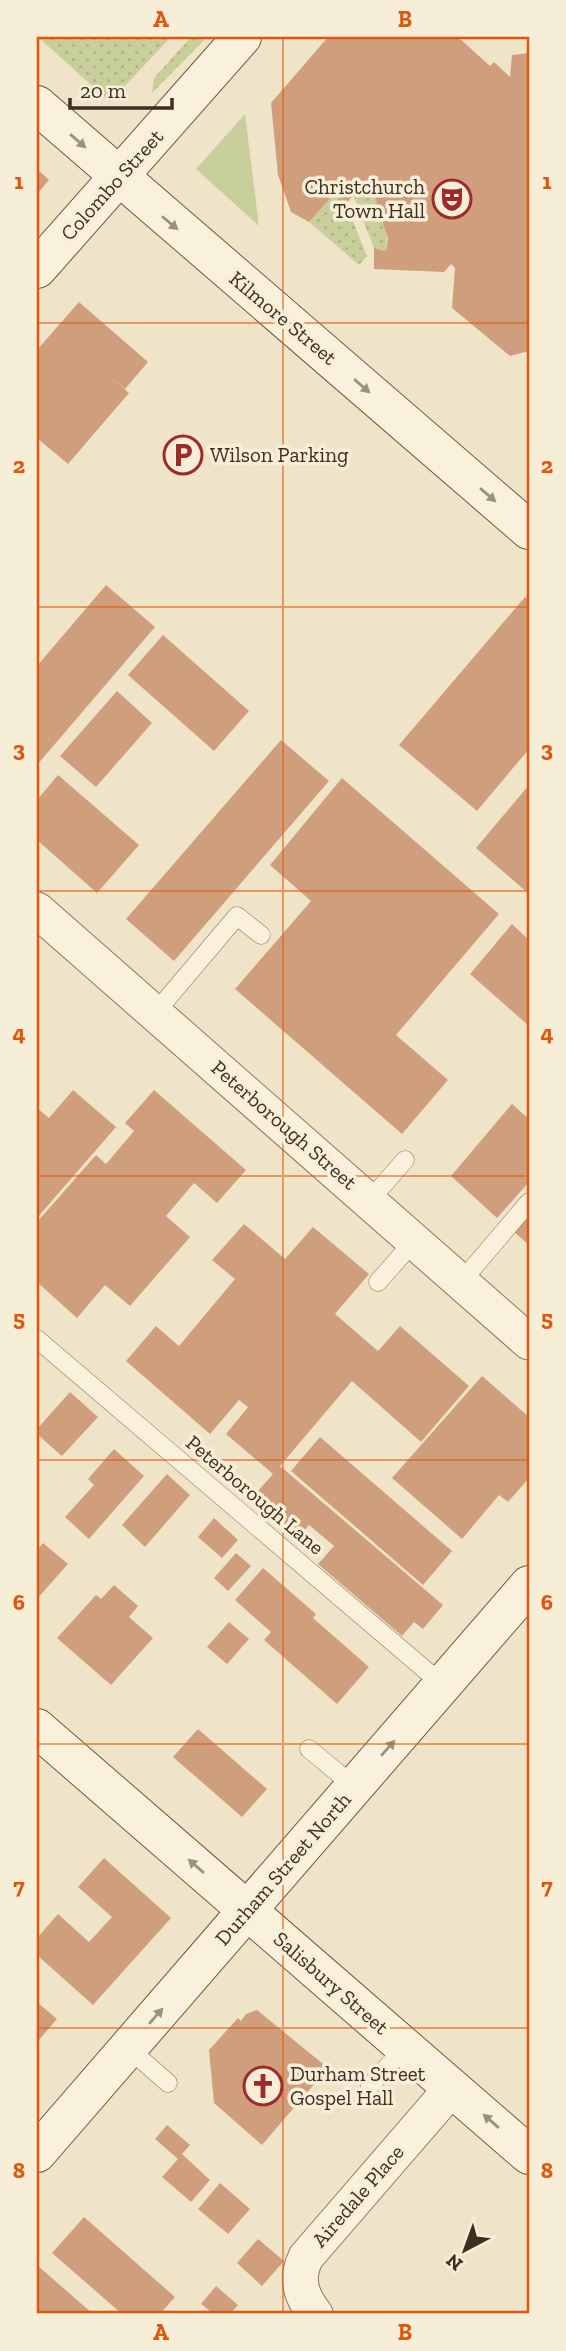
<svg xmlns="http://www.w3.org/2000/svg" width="566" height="2351" viewBox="0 0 566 2351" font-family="'Zilla Slab',serif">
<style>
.grass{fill:#c9cf9b}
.park{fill:url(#park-dots)}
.building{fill:#cf9f7d}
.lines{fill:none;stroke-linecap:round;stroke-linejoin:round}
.lane-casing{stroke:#8d765c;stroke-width:19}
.street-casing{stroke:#8d765c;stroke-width:37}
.secondary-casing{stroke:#6f573f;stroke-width:40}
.lane{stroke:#faf1dc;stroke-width:18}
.street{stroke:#faf1dc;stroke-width:35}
.secondary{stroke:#faf1dc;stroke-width:38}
.oneway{fill:#9c907e}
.grid{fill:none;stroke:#df570d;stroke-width:2;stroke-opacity:0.55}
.labels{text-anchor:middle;stroke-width:7;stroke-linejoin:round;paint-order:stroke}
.street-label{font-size:21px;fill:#3d2e20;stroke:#f7eed8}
.poi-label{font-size:21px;fill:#3d2e20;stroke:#f7eed8;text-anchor:start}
.neatline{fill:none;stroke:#df570d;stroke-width:2.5}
.grid-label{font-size:23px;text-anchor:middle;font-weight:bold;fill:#df570d}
</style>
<defs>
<pattern id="park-dots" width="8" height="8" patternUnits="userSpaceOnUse" patternTransform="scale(1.75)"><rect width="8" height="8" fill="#c9cf9b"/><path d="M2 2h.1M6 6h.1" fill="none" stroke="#aeb285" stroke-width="1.8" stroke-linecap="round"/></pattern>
</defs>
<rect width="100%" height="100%" fill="#f0e4c8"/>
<path class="grass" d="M245 114 259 226 196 169Z"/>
<path class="park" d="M38 37H171L110 102Z
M191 37H207L152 93 154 78Z
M363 183C379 196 390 231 386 251L374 248 353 195Z
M335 193 346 204 367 256 359 265 309 222Z"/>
<path class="building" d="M328 37H458L490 66 494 62 510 77 512 55 529 53V351L510 356 452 308 455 268 451 264 444 272 374 269V248L386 251 388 239 373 191 363 183 346 204 335 193 309 222 291 212 278 175 271 103Z
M37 169 49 180 37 194Z
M79 302 148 362 125 389 107 374 129 393 68 464 37 438V350Z
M106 585 155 627 37 765V666Z
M525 597 529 600V749L477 811 399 745Z
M163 635 249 711 214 751 128 675Z
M117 691 152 723 96 787 60 756Z
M281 740 329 781 174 961 126 919Z
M58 775 139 845 97 893 37 840V800Z
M342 778 499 914 396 1035 448 1080 402 1134 235 989 311 901 270 865Z
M529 785V894L476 848Z
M512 924 529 940V1026L470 974Z
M73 1090 116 1127 37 1218V1108L49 1118Z
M154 1090 246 1170 217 1203 194 1183 166 1216 190 1237 130 1306 105 1285 77 1318 37 1282V1222L96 1155 106 1164 134 1131 125 1123Z
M512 1104 529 1119V1182L497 1218 451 1176Z
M529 1214V1245L514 1232Z
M244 1224 285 1259 313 1227 369 1274 335 1314 378 1351 400 1326 469 1386 421 1442 352 1381 280 1466 443 1605 423 1629 414 1622 402 1636 318 1564 334 1546 309 1525 296 1540 250 1500 273 1474 226 1434 248 1407 239 1400 210 1434 126 1361 156 1326 179 1346 235 1279 212 1260Z
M482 1376 529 1417V1478L508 1502 499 1495 462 1539 392 1478Z
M70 1392 98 1417 62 1456 37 1434V1429Z
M320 1437 452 1551 423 1585 291 1471Z
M114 1449 144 1476 89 1539 65 1517 94 1485 88 1479Z
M167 1474 190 1495 145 1547 122 1525Z
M214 1518 238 1540 222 1558 198 1537Z
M43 1543 68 1564 37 1599V1550Z
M236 1553 251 1566 228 1591 214 1578Z
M263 1568 316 1614 313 1618 369 1667 337 1704 264 1640 271 1632 235 1600Z
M114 1585 138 1606 129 1617 153 1638 111 1685 57 1638 96 1595 101 1599Z
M229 1622 249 1639 227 1664 207 1647Z
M198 1729 267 1789 242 1817 173 1757Z
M104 1858 171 1918 93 2005 37 1955V1938L58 1914 89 1942 112 1917 78 1887Z
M37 2002 57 2019 37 2042Z
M257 2010 328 2068 262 2145 214 2103 209 2050 238 2018 241 2021 246 2014Z
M167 2125 190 2145 182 2154 210 2180 191 2202 162 2177 178 2159 155 2139Z
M220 2183 250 2209 228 2234 198 2209Z
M84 2217 175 2297 160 2314H122L52 2253Z
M258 2239 284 2261 262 2286 237 2263Z
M37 2265 93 2314H37Z
M216 2286 238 2305 230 2314H214L201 2304Z"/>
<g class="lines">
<defs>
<path id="lane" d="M155 1013 237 916 261 935
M369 1201 405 1160
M378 1282 415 1240
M461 1282 529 1202
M37 1339 443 1685
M309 1749 355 1787
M128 2048 168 2083
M370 2086 405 2047"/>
<path id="street" d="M37 910 529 1342
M315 2314C301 2296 295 2279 306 2257L452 2088"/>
<path id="secondary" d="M37 105 529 530
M37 269 242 37
M37 1728 529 2155
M37 2153 529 1585"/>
</defs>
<use href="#lane" class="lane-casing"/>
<use href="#street" class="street-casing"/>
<use href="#secondary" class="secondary-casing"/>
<use href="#lane" class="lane"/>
<use href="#street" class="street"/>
<use href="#secondary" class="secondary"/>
</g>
<defs><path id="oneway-solid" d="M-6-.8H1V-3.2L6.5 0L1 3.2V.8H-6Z" transform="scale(1.75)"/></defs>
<g class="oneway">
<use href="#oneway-solid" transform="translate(78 141) rotate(41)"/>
<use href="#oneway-solid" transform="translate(170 223) rotate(40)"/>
<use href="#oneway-solid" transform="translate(362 386) rotate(41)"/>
<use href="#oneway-solid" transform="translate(488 495) rotate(41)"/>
<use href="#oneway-solid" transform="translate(388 1748) rotate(-49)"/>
<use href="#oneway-solid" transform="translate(196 1866) rotate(-139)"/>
<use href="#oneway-solid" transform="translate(156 2016) rotate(-49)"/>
<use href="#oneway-solid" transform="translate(491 2121) rotate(-139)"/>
</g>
<path class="grid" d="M283 37V2314M37 323H529M37 607H529M37 891H529M37 1176H529M37 1460H529M37 1744H529M37 2028H529"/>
<defs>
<symbol id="theatre-ring" viewBox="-11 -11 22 22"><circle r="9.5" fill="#f7eed8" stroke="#9e2a2b" stroke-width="1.5"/><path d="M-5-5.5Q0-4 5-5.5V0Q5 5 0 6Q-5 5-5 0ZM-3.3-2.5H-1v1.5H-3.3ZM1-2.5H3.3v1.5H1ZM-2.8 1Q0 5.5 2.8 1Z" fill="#9e2a2b"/></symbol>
<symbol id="parking-ring" viewBox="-11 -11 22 22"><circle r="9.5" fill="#f7eed8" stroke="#9e2a2b" stroke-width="1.5"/><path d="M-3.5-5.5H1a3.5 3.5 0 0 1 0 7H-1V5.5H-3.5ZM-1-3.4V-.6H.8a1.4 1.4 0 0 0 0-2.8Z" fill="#9e2a2b"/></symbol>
<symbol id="church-ring" viewBox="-11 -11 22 22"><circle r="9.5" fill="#f7eed8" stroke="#9e2a2b" stroke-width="1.5"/><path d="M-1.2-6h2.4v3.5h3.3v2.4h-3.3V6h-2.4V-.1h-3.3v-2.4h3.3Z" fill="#9e2a2b"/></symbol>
</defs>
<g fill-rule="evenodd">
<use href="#theatre-ring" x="430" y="177" width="44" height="44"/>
<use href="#parking-ring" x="161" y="433" width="44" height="44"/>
<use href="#church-ring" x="241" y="2064" width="44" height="44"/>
</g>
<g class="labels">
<g class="street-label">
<text transform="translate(112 185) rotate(-48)" y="7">Colombo Street</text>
<text transform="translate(283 318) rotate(40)" y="7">Kilmore Street</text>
<text transform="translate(284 1125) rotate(41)" y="7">Peterborough Street</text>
<text transform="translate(255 1495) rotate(40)" y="7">Peterborough Lane</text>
<text transform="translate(283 1869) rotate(-49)" y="7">Durham Street North</text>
<text transform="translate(331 1983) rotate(41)" y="7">Salisbury Street</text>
<text transform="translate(358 2196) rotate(-49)" y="7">Airedale Place</text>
</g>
<g class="poi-label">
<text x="425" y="194" text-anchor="end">Christchurch<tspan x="425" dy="24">Town Hall</tspan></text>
<text x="210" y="462">Wilson Parking</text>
<text x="290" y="2081">Durham Street<tspan x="290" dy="24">Gospel Hall</tspan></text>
</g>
</g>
<rect width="566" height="2351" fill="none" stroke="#f7eed8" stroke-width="77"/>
<g transform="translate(465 2250) rotate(221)" stroke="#f7eed8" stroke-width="5" paint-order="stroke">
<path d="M0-5L12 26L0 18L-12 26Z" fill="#3d2e20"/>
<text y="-10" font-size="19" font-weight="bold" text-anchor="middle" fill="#3d2e20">N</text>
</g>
<path d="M70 98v10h102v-10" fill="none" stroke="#3d2e20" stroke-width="3.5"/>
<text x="80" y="98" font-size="21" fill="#3d2e20" stroke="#f7eed8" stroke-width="5" paint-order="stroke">20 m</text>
<rect x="38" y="38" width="490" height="2274" class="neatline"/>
<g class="grid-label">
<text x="161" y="27">A</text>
<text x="405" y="27">B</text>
<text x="19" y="189">1</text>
<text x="547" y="189">1</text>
<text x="19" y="473">2</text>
<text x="547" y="473">2</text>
<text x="19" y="757">3</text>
<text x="547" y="757">3</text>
<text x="19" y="1041">4</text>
<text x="547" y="1041">4</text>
<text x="19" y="1326">5</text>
<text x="547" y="1326">5</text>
<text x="19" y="1610">6</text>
<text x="547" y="1610">6</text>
<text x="19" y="1894">7</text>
<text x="547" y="1894">7</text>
<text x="19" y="2178">8</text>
<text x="547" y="2178">8</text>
<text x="161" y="2340">A</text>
<text x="405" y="2340">B</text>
</g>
</svg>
